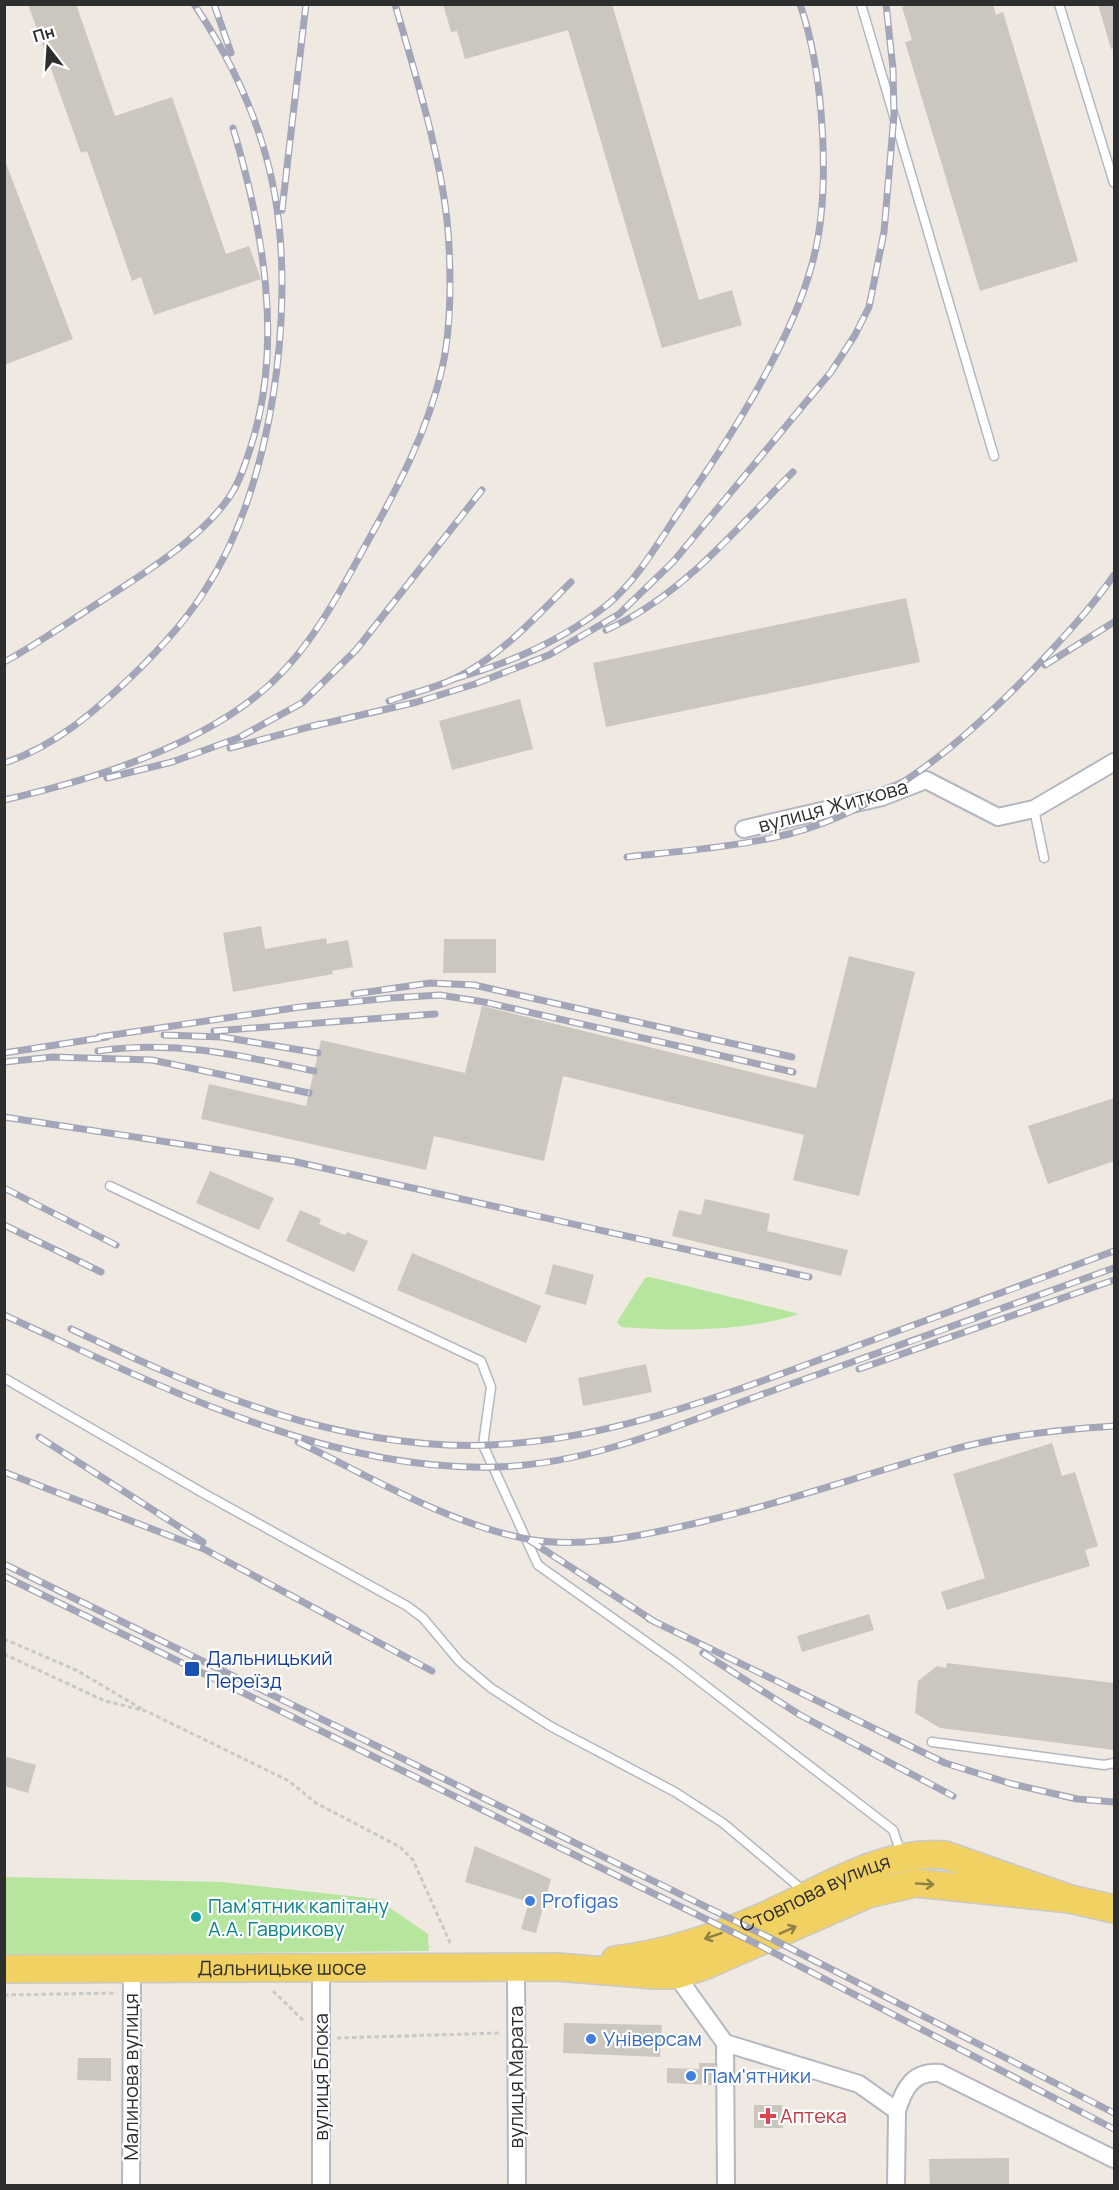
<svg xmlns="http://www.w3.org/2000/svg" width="1119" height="2190" viewBox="0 0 1119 2190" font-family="Manrope,sans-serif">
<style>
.green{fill:#b6e59e}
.building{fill:#cbc7bf}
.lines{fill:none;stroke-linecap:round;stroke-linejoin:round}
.service-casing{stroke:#b4b7c1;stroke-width:11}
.minor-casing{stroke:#b4b7c1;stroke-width:20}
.primary-casing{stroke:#c9c9c9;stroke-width:30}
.path{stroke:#c9c9c9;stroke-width:3;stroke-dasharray:4.5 3;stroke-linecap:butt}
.service{stroke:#fff;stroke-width:8}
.minor{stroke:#fff;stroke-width:16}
.primary{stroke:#f2d163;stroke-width:27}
.rail-casing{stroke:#a3a6b8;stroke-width:7}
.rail{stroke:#fff;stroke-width:4.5;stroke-dasharray:14;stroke-linecap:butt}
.oneway{stroke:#908048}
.transit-dot{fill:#1a4fb4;stroke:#fff;stroke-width:2}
.shop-dot{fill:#3f7fe0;stroke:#fff;stroke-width:2}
.culture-dot{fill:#0f9aa8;stroke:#fff;stroke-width:2}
.health-dot{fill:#e0444e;stroke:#fff;stroke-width:2}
.labels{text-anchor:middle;stroke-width:4.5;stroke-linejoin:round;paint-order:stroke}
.street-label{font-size:20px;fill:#2e2e2e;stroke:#fff}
.transit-label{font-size:20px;fill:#164399;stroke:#fff;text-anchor:start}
.shop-label{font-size:20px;fill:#366cbe;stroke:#fff;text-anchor:start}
.culture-label{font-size:20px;fill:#0d838f;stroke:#fff;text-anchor:start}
.health-label{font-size:20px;fill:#be3a42;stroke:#fff;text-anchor:start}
</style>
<rect width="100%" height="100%" fill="#efe9e1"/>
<path class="green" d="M650 1277 799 1314C743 1332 679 1331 621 1327L617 1322 645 1278Z
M5 1877 221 1882 377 1899 428 1934 429 1951 5 1955Z"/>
<path class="building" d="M28 4H76L115 116 172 97 226 254 249 246 261 279 154 315 141 277 132 281 87 151 81 153Z
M443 4H612L699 300 732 290 742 325 662 348 568 30 465 59 457 31 451 32Z
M911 4H993L996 15 1003 12 1078 261 980 291 905 42 912 40 902 7Z
M1098 4H1114V48L1111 49Z
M4 158 73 339 4 365Z
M906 598 920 662 606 727 593 663Z
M520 699 533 749 452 770 439 721Z
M261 926 265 949 326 938 327 944 348 940 353 967 332 971 333 974 233 992 223 933Z
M444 939H496V973H443Z
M849 956 915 972 859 1196 793 1180 804 1135 563 1076 544 1161 434 1136 426 1170 201 1119 209 1084 306 1106 321 1040 465 1073 482 1006 816 1088Z
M1114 1098V1161L1048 1184 1028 1126Z
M210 1171 274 1198 259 1230 196 1203Z
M705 1199 770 1214 767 1231 848 1250 841 1276 672 1236 679 1210 701 1215Z
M300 1210 321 1219 319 1224 345 1235 347 1232 368 1241 354 1272 286 1241Z
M412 1253 541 1306 526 1343 397 1290Z
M553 1264 594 1275 586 1305 545 1294Z
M646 1364 652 1392 583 1406 578 1378Z
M1052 1443 1062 1476 1075 1472 1098 1546 1085 1550 1090 1566 947 1610 941 1592 985 1578 953 1474Z
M869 1614 874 1630 802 1652 797 1636Z
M947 1663 1114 1683V1750L940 1728 915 1713 918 1681 937 1666 946 1668Z
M4 1756 36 1765 28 1793 4 1786Z
M475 1846 551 1879 536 1933 521 1929 529 1902 465 1882Z
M564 2023 662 2025 660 2057 563 2053Z
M78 2058H111V2081L77 2080Z
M699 2063H715V2085L667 2083V2068L699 2069Z
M754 2105H782L783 2128H754Z
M1009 2158V2186H930L929 2159Z"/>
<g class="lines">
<defs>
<path id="service" d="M861 4 994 456
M1059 4 1114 183
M1034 809 1044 858
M110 1186 481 1361 491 1387 483 1445 538 1565 676 1663 893 1830 901 1853
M4 1378 203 1493 407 1606 423 1618 460 1662 491 1688 550 1726 675 1792 723 1823 805 1892
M932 1742 1104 1765 1114 1763"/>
<path id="minor" d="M744 829 882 797 926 780 998 817 1034 809 1114 762
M516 1968 517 2186
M676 1975 725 2043 726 2186
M725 2043 859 2084 897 2111C904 2088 913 2071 940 2073L1114 2159
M131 2186 132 1968
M321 2186V1968
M896 2186 897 2111"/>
<g id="primary">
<path id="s1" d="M615 1960C665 1954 714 1938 760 1918 820 1892 878 1850 945 1855L1070 1899 1114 1909"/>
<path id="s2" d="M4 1969 557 1967 655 1975H676L704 1966 868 1894 916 1883 1070 1899"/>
</g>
</defs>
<use href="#service" class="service-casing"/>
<use href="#minor" class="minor-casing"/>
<use href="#primary" class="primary-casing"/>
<path class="path" d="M4 1639 76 1670 142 1709
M4 1654 105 1701 146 1711 289 1781 316 1803 400 1847 413 1860 451 1945
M273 1991 305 2022
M4 1995 117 1993
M337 2038 499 2033"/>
<use href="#service" class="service"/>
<use href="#minor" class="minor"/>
<use href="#primary" class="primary"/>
<defs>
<path id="rail" d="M214 4 231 53
M282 210 306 4
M606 630C681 597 736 529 793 472
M4 662C34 646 61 627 89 609 136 578 199 542 230 496 240 481 246 462 251 446 284 343 263 229 233 128
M1045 665 1114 622
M453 679C508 664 563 640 607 605 640 578 663 534 687 500 732 435 792 340 812 264 832 194 824 73 800 4
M389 701C410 694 434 688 454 679 501 656 535 618 571 582
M314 726 417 702 475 684 549 655 619 614 673 562 831 372 855 335 869 307 884 232 894 115 893 69 886 4
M230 748 320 724
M4 763C54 747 94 712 131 677 159 650 187 620 207 587 272 486 295 312 275 196 263 127 233 62 194 4
M107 778 172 762 238 738 302 703 356 650 482 490
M4 800C92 780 199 747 267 687 309 650 338 596 364 548 396 491 427 433 442 369 451 329 451 286 449 246 446 171 416 77 395 4
M627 857C681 851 736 847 789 834 887 808 962 743 1031 672 1060 641 1090 610 1114 575
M354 994 430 983 474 985 792 1057
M214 1031 435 1014
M164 1035 222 1037 318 1053
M99 1037 300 1007 391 998 440 995 484 1002 793 1072
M98 1051C175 1040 239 1055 314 1071
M4 1053 107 1037
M4 1062 53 1057 152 1060 309 1093
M4 1117 292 1161 809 1277
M4 1188 116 1245
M4 1225 101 1272
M4 1315C153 1383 327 1472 494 1467 589 1465 678 1425 766 1393 882 1352 998 1310 1114 1268
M71 1329C195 1387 307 1438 447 1445 582 1451 711 1400 835 1354 928 1320 1021 1286 1114 1251
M859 1369 1114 1280
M39 1437 203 1542
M298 1442C369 1476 449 1524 527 1539 577 1548 630 1538 679 1527 768 1508 853 1478 940 1453 998 1436 1055 1430 1114 1426
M4 1472 204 1549 432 1671
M529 1540 655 1622
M4 1564 770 1938 1114 2113
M4 1576 757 1944 1114 2129
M649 1619 945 1763 1012 1784 1077 1799 1114 1802
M703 1653 800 1715 953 1796"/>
</defs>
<use href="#rail" class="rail-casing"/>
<use href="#rail" class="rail"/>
</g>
<defs><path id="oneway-shaft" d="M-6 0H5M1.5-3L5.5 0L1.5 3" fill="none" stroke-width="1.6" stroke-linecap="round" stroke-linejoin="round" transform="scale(1.5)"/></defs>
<g class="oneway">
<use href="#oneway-shaft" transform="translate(925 1884) rotate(4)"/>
<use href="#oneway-shaft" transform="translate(788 1930) rotate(-24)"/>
<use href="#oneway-shaft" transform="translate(713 1936) rotate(161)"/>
</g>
<rect class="transit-dot" x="184" y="1661" width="16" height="16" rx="3"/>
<g class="shop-dot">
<circle cx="530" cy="1901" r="6"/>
<circle cx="591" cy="2039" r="6"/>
<circle cx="691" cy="2076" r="6"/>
</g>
<circle class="culture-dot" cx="196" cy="1917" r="6"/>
<path class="health-dot" d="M765 2107h6v6h6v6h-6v6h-6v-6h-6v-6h6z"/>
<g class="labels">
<g class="street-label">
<text transform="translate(833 806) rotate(-15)" y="7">вулиця Житкова</text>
<text dy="7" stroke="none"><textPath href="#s1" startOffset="212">Стовпова вулиця</textPath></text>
<text dy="7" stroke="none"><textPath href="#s2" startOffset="278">Дальницьке шосе</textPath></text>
<text transform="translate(131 2077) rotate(-90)" y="7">Малинова вулиця</text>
<text transform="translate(321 2077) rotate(-90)" y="7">вулиця Блока</text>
<text transform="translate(516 2077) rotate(-90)" y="7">вулиця Марата</text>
</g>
<g class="transit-label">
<text x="206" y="1665">Дальницький<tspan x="206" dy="23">Переїзд</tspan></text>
</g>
<g class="shop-label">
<text x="542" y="1908">Profigas</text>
<text x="603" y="2046">Універсам</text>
<text x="703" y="2083">Пам'ятники</text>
</g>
<g class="culture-label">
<text x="208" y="1913">Пам'ятник капітану<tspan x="208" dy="23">А.А. Гаврикову</tspan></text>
</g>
<g class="health-label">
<text x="780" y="2123">Аптека</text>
</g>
</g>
<rect width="1119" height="2190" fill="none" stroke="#2e2e2e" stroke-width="12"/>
<g transform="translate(48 48) rotate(343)" stroke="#ffffff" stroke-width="4.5" paint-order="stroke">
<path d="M0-4.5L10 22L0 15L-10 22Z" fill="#2e2e2e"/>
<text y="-9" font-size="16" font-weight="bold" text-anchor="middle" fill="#2e2e2e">Пн</text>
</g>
</svg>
